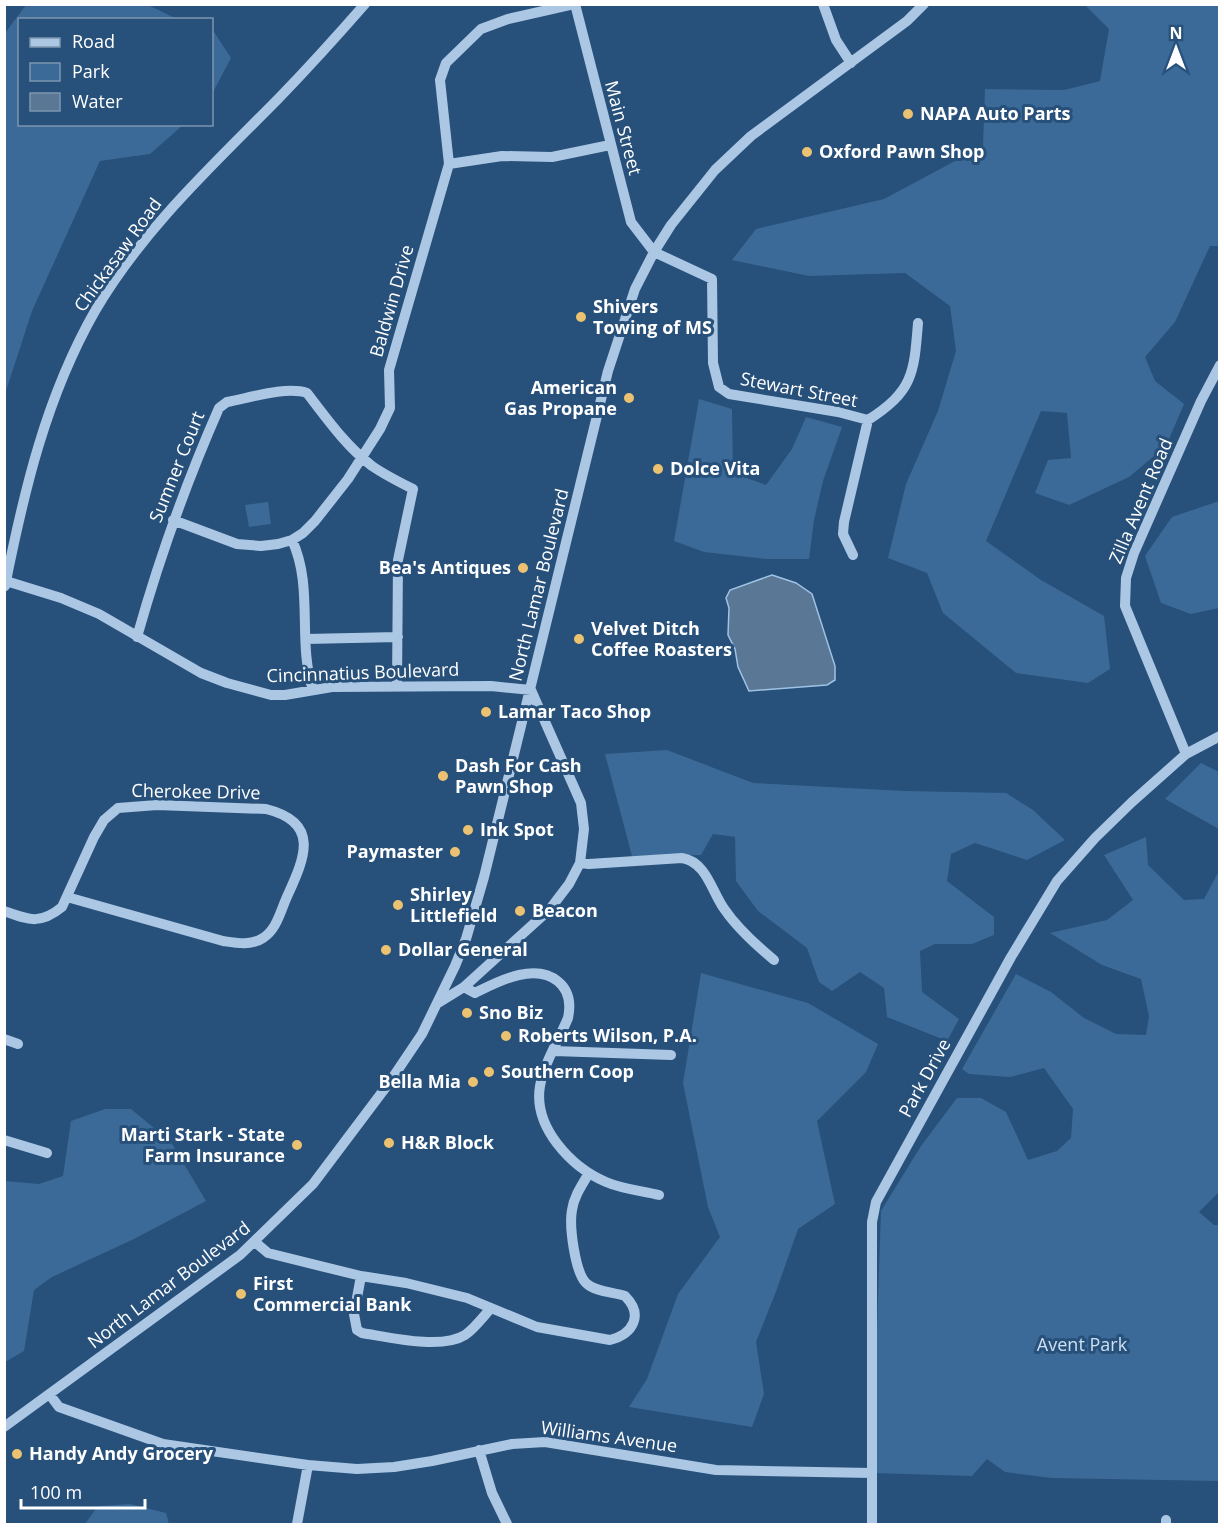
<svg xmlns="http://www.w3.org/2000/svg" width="1224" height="1529" viewBox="0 0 1224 1529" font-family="'Open Sans',sans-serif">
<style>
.green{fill:#3b6a98}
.water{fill:#5a7796;stroke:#9fc3e4;stroke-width:1.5}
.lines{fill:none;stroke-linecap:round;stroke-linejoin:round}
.minor{stroke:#abc7e4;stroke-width:10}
.poi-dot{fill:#ebc271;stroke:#27507a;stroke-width:2}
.labels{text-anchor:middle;stroke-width:6;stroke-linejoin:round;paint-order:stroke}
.poi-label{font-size:18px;font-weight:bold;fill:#fff;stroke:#27507a;text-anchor:start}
.street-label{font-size:18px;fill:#fff;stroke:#27507a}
.park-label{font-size:18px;fill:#cde0f3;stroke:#27507a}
</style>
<rect width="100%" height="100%" fill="#27507a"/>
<path class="green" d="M26 5H148L175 18 189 19 20 20V124L183 125 150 154 100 161 32 311 5 394V33Z
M1085 5H1219V246H1210L1175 322 1145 357 1155 381 1184 404 1166 446 1129 477 1069 505 1035 493 1048 460 1071 458 1067 413 1041 411 986 541 1041 580 1104 616 1110 669 1088 683 1016 673 943 613 927 573 888 558 906 484 938 411 956 351 950 306 905 273 809 276 732 260 756 229 884 199 983 146 985 89 1064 90 1100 81 1109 29Z
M212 29 231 58 212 94Z
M699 399 732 409 733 473 766 485 792 449 806 417 842 427 823 481 814 520 809 559H767L704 552 674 541Z
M1219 501V608L1191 614 1161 603 1145 556 1172 517Z
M268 502 271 524 249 527 245 505Z
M667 750 753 783 905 791 1006 793 1033 810 1065 840 1027 860 975 843 951 854 947 881 994 917V935L972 944H935L920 951 922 992 959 1019 947 1041 887 1017 884 988 860 972 832 991 819 982 807 948 758 911 736 881 735 837 713 834 701 855 632 856 605 754Z
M1201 763 1219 772V829L1165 799Z
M1146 837 1148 865 1184 900 1204 899 1219 871V1192L1199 1212 1214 1225H1219V1481L1051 1478 1005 1472 987 1459 972 1476 872 1473 881 1211 921 1146 957 1098H981L1006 1112 1028 1160 1057 1151 1071 1138 1073 1109 1044 1068 1010 1077 969 1074 962 1069 1016 974 1051 992 1084 1018 1116 1034 1146 1035 1149 1016 1141 979 1102 965 1050 933 1107 920 1133 900 1104 855Z
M701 973 808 1003 878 1044 866 1072 817 1121 835 1204 798 1229 777 1289 756 1342 764 1394 752 1427 629 1407 647 1379 678 1294 720 1237 708 1207 683 1083Z
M105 1109H131L171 1142 206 1201 134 1239 52 1277 34 1290 24 1351 5 1362V1181L39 1184 63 1176 71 1121Z
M130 1504 166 1513 169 1524H85L98 1506Z"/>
<path class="water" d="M772 575 796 583 812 594 835 666V680L827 685 749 691 738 667 735 649 728 635 729 608 726 598 730 590Z"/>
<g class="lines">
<path class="minor" d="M575 4 631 222 654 252 712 279 713 363 719 387 729 394 838 412 868 420
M823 4 836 40 851 63
M449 164 502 156 552 157 610 145
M868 420C913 391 914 374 918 323
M173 520 237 544 261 546 278 544 292 540 303 533 315 521 348 479 380 429 390 408 389 370 449 164 440 80 446 63 481 29 508 19 574 4
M292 540C314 587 297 642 313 690
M853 555 843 534 844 522 868 420
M6 581 61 598 99 614 201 673 227 683 271 695H285L332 687 491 686 531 690 581 803 584 829 580 863 569 884 550 909 464 987 438 1003
M5 586C24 491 46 397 95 311 143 229 213 165 279 98 308 68 337 36 365 4
M137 637C159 559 186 483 219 408L227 402C249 398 286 386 307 393 327 419 346 446 372 466 385 475 399 482 413 489L398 560 397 686
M306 639 398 637
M1186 754 1125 606 1126 578 1134 553 1201 401 1220 365
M580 863 589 864 682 858C707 862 712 893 725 910 738 929 756 945 774 960
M4 911C29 920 40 925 62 907L94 837 104 820 118 808 157 805 266 809C323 823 303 861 286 899 280 913 276 930 263 938 251 946 236 943 223 941L67 897
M464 987 475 993C489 986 504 978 519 975 551 968 575 985 568 1018 559 1040 544 1063 540 1086 533 1127 571 1167 606 1182 622 1189 642 1191 659 1195
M4 1039 18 1044
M554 1051 671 1055
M4 1140 47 1153
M255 1242 268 1253 280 1256 361 1276 406 1283 467 1298 537 1327 610 1340C633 1334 644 1315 625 1296 613 1292 595 1292 586 1283 575 1272 569 1226 572 1210 574 1196 582 1185 589 1173
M361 1276 354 1314 357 1330 362 1333C388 1337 441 1350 465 1335 475 1328 483 1317 491 1308
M50 1395 59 1407 163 1444 308 1465 357 1469 394 1467 432 1461 512 1444 545 1442 716 1470 872 1473
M4 1427 240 1255 313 1184 389 1083 422 1034 455 966 466 939 484 877 608 371 635 289 654 252 671 225 715 170 751 136 907 21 924 4
M479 1450 492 1493 507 1524
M1166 1520V1524
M297 1524 308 1465
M872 1524V1222L876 1202 1011 957 1057 881 1095 838 1132 802 1186 754 1220 736"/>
</g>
<g class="poi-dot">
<circle cx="908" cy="114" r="6"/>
<circle cx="807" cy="152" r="6"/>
<circle cx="581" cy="317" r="6"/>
<circle cx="629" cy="398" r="6"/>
<circle cx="658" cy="469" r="6"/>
<circle cx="523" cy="568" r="6"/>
<circle cx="579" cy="639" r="6"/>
<circle cx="486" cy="712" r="6"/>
<circle cx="443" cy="776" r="6"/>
<circle cx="468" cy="830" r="6"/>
<circle cx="455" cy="852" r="6"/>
<circle cx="398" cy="905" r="6"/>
<circle cx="520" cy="911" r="6"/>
<circle cx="386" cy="950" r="6"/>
<circle cx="467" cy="1013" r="6"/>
<circle cx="506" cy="1036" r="6"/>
<circle cx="489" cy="1072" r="6"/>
<circle cx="473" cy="1082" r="6"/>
<circle cx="389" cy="1143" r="6"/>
<circle cx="297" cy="1145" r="6"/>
<circle cx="241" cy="1294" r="6"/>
<circle cx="17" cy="1454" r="6"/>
</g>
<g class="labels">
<g class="poi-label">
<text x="920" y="120">NAPA Auto Parts</text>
<text x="819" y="158">Oxford Pawn Shop</text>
<text x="593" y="313">Shivers<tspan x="593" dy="21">Towing of MS</tspan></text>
<text x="617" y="394" text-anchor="end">American<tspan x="617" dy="21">Gas Propane</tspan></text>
<text x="670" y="475">Dolce Vita</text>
<text x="511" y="574" text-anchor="end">Bea's Antiques</text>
<text x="591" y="635">Velvet Ditch<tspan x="591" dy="21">Coffee Roasters</tspan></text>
<text x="498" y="718">Lamar Taco Shop</text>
<text x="455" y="772">Dash For Cash<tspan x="455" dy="21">Pawn Shop</tspan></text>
<text x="480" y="836">Ink Spot</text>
<text x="443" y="858" text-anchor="end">Paymaster</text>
<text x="410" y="901">Shirley<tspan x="410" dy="21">Littlefield</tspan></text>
<text x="532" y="917">Beacon</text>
<text x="398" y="956">Dollar General</text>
<text x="479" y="1019">Sno Biz</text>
<text x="518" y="1042">Roberts Wilson, P.A.</text>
<text x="501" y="1078">Southern Coop</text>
<text x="461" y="1088" text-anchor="end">Bella Mia</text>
<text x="285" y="1141" text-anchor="end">Marti Stark - State<tspan x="285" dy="21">Farm Insurance</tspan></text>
<text x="401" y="1149">H&amp;R Block</text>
<text x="253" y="1290">First<tspan x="253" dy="21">Commercial Bank</tspan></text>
<text x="29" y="1460">Handy Andy Grocery</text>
</g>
<g class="street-label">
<text transform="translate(623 128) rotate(75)" y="6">Main Street</text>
<text transform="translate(118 255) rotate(-54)" y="6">Chickasaw Road</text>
<text transform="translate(392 301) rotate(-74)" y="6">Baldwin Drive</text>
<text transform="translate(799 390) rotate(11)" y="6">Stewart Street</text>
<text transform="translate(177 467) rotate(-68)" y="6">Sumner Court</text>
<text transform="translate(1141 501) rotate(-67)" y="6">Zilla Avent Road</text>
<text transform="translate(539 585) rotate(-76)" y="6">North Lamar Boulevard</text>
<text transform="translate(363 673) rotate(-2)" y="6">Cincinnatius Boulevard</text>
<text transform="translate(196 792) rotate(1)" y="6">Cherokee Drive</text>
<text transform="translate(925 1078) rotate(-61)" y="6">Park Drive</text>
<text transform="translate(169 1285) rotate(-37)" y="6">North Lamar Boulevard</text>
<text transform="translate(609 1437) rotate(8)" y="6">Williams Avenue</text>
</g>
<g class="park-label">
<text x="1082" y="1351">Avent Park</text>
</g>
</g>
<rect width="1224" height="1529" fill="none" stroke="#ffffff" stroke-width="12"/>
<rect x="18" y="18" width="195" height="108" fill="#27507a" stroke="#7d96af" stroke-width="1.5"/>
<rect x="30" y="38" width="30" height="9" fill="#abc7e4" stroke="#7d96af" stroke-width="1.5"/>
<text x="72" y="48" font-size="18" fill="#ffffff">Road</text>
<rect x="30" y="63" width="30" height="18" fill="#3b6a98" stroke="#7d96af" stroke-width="1.5"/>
<text x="72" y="78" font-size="18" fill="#ffffff">Park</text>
<rect x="30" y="93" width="30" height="18" fill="#5a7796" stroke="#7d96af" stroke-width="1.5"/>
<text x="72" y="108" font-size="18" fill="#ffffff">Water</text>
<g transform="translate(1176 48)" stroke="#27507a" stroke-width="4.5" paint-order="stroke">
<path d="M0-4.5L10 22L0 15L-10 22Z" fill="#ffffff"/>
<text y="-9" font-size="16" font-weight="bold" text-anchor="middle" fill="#ffffff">N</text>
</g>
<path d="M21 1499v9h124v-9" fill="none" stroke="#ffffff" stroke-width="3"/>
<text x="30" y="1499" font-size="18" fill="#ffffff" stroke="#27507a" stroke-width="4.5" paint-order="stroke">100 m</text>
</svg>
